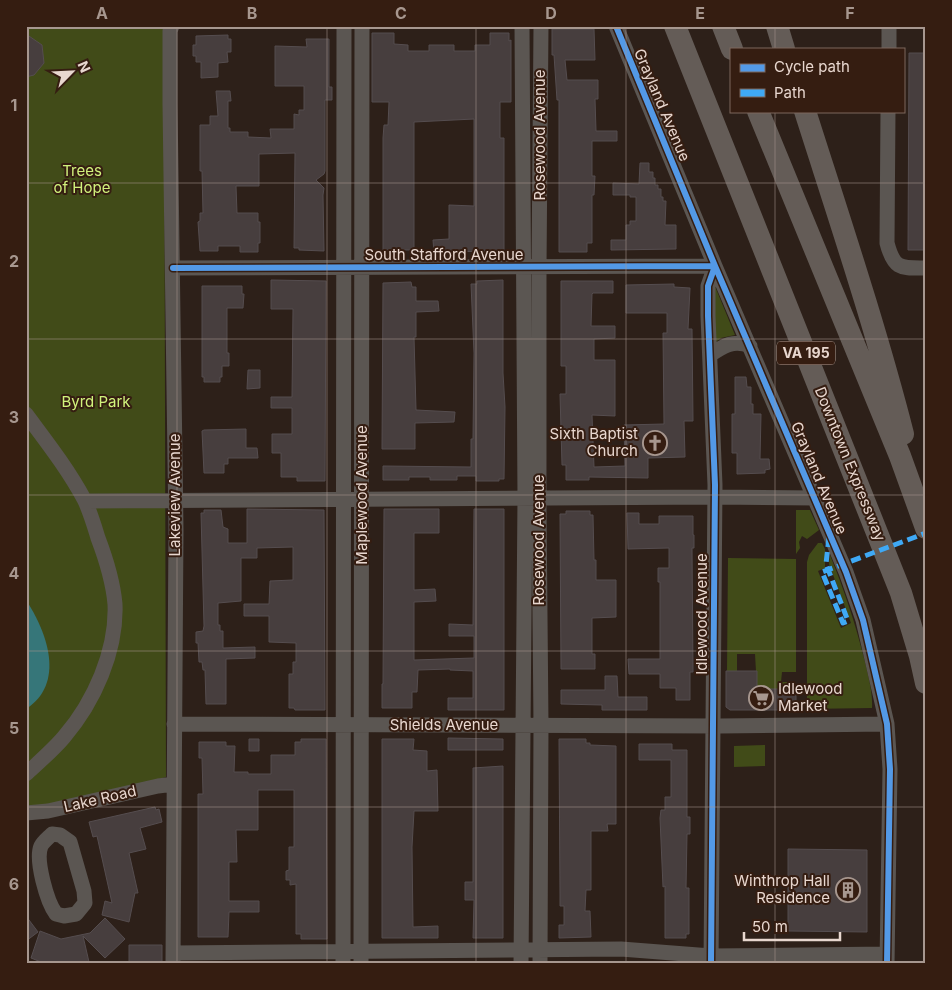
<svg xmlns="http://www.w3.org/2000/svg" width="952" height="990" viewBox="0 0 952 990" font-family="Inter,sans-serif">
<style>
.green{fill:#414b18}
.water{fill:#367679}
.building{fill:#473e3e;stroke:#554d4f}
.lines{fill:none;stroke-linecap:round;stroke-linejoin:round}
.minor{stroke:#5b5652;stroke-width:15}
.highway{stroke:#645c57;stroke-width:22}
.quiet{stroke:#3fa9f5;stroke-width:5;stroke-dasharray:10 5;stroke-linecap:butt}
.cycleway-casing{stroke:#351d11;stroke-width:9}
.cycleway{stroke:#5399e6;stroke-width:6}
.grid{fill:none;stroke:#a7978f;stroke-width:1;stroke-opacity:0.55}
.labels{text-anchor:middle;stroke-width:4;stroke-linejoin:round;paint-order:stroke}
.shield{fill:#351d11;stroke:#b29f96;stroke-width:1}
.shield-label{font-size:14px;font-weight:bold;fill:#e8d7cf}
.street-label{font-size:15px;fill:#e8d7cf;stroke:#351d11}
.park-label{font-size:15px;fill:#d1f27c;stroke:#351d11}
.poi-label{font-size:15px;fill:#e8d7cf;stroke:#351d11;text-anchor:end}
.neatline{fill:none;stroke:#a7978f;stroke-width:2}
.grid-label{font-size:16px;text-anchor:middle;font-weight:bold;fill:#a7978f}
</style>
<rect width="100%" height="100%" fill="#2d2019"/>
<path class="green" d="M26 26H164L166 777 26 816Z
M712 279 735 335 721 338 712 345Z
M796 510H810L819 530 807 539 802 536 799 542 800 548 796 554Z
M818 543H822L825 549V568L818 571 841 628 851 623 829 564 830 555C844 590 855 622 864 658 868 675 873 692 872 708L807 709V562L809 555Z
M728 558 796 559V672H782L781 682H793V689H757L755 654H737V671H727Z
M765 745V766L734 767V746Z"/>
<path class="water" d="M26 600C47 632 66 683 26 709Z"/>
<path class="building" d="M552 29H594L595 60H565L567 80H598V99H595L596 131H617V141H592V176H595L594 195H592V243H587V252H559V100H557L554 55H552Z
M372 33H394V44L408 45V51H429V45H454V51H475V45H490V33H509V41L511 40V102H500V138H504V251L434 252 433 240 449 239V205L474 206V119L414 122V250H383V138L384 125H388L389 102H372Z
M26 34 42 45 44 63 34 75 26 77Z
M228 35V39H231V52H227L228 62 218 63V77L201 78V62H196V56H193V45H196V36Z
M306 39H329V87H332V100H325V171L324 174 316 180 324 188 323 195 324 251 299 250V248H294L295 153 259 154V186H236L237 213H258V222H260V243H258V252H240V246H218V251H200L198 222 200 221V213H203L202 171H200V125H210V116H218L216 91H230L231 101H228V128H230V132H248V137L271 138 270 129H294V114L299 115V110H304V86H275V46L307 47Z
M909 53H926V250H908Z
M640 163H649V172H653V178H655V185H658V189H661V197H663V201H666L665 225H676V249L611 250V240H626V225H630V221H636V197H630V195H613V183L639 184Z
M271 280 326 281 325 481H297V477H281V453H272V434H292V408H271V397H292L293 309H271Z
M503 280V373L505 407 504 479H499V481H476V476H457V480H430V477H409V480H383V466L471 467V439H473L474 353 471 284H477V281Z
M561 281H613V293H593L592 294 591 326H615V338L594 339V360H615V416L592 415 594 467 625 466 624 425 664 424 663 333H667V313H626V285L674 284V287L690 288 688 329H692L693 421H684L685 457 648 458V478L589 477V480H566V465H562L560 394H566V366H561Z
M411 282 412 287H416V301H438L439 311 416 312V337H414L416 410 455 412 454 422 415 423V449H382L383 283Z
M202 286H242V294H244L243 308H227V353H229V366H222V377H220V382H204V377H202Z
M248 370H260V388L247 389Z
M735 377H746L747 387H751V404H753V414H761L760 459H769L770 469 765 470V473L737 474V453H732V414H735Z
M246 429V448H257L258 458H228V464H224V473H204L202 431 204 430Z
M247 509 324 510 325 710H295L294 708H289V674H293V662H296V643L269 642V616H244V604H269L270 581 293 580V547L257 548V558H241V601L218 603V625H220V631H223V648L255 647V658L226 659V704H206L205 670H203L202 662H199L198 643H196V632L203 631 204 626 201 513H204V510H221L223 527 228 529V543H247Z
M384 509H439V533H414V590L435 589 436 601 414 602V660L474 658V636H449V624L473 625 474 509H504V710H448V698H473V671L450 670V669L418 670 417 692H412V708H382V684H383Z
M566 511H590V515H593L594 560H596V580H616V617L592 618V654H595V669H561L560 514H566Z
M627 513H639V524H659V516H693V535H694V548H692L693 672H690V700H676V688H660V674H629L628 659H660V582H658V568H669V548L628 549Z
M726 671H757V689H796V710H730L726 707Z
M605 676H617L618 697H647V710H602V705L561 704V690H605Z
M448 738 503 739V750H448Z
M249 739H259V751H249Z
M301 739H326L327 939H301V934H296V884L290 885V880H286V871L289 870V847H294V790H258V830H236L237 862H229V901H259V912H229L228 937H198V794H203L202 758H199V742H226V746H235L234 772H248V774H271V755H295V742H301Z
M382 739H414L413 750 427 751V771L437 770 438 811H414L412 847 413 927 438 926V938H382Z
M559 739H586V743H590V745L616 746V824H607L608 831H591V890H586L585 911H590L591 937 559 938V925H564V906H560V895Z
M639 744H672V750H687V817H690V834H687L686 888H689V934H686V938H665V886L663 887 660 818 661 810H665V797H671V760H639Z
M503 766V938H473L474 900H465V882H473V768Z
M155 807 156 810 159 809 162 822 140 828 146 849 129 853 138 893H135L129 922 102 915 105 901 112 903 97 836 93 837 89 822Z
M788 849 867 850V932L788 931Z
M26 916 38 932 26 941Z
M105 918 125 939 105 958 83 936 89 962H86L87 964H46L31 958 40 931 61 939 90 933Z
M129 945H162V964H129Z"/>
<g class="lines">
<path class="minor" d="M172 26 170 31V104L176 530 173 964
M616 26 715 266 846 572 863 620 887 724 890 769 887 964
M889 49V26
M888 111 887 243C894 270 901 268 926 268
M173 268 715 266 708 286V316L715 485 711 964
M710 355C723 346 734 339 750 346
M26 414C46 441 68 469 84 499 90 511 94 525 98 538 106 559 113 582 115 604 117 651 94 702 64 737 53 750 39 762 26 774
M85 501 715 497 815 498
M174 724 720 726 887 724
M26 813 48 811 158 786 174 784
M52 834 60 835 70 842 84 891 85 903 76 914 64 916 56 914C47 902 35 860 41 846 43 842 48 838 52 834Z
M173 953 621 949 711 956 887 954
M343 964 344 26
M361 964 362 26
M521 964 525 498 522 26
M540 964 541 725 539 507V267L541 26"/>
<path class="highway" d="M675 26 901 593 920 656 926 683
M723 26 732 49
M777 26 784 49
M758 111 900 456 926 528
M805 111C839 218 875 325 903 434"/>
<path class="quiet" d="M829 537 826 564 848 621 843 623 822 572 926 533"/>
<defs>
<path id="cycleway" d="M616 26 715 266 846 572 863 620 887 724 890 769 887 964
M173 268 715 266 708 286V316L715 485 711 964"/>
</defs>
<use href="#cycleway" class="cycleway-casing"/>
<use href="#cycleway" class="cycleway"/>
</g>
<path class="grid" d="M177 26V964M327 26V964M476 26V964M626 26V964M775 26V49M775 111V964M26 183H926M26 339H926M26 495H926M26 651H926M26 807H926"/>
<defs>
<symbol id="church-ring" viewBox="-11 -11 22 22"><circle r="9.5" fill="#351d11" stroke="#a7978f" stroke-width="1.5"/><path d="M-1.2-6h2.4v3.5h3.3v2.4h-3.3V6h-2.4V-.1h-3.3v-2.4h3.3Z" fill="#a7978f"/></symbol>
<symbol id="supermarket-ring" viewBox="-11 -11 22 22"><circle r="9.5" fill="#351d11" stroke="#a7978f" stroke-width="1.5"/><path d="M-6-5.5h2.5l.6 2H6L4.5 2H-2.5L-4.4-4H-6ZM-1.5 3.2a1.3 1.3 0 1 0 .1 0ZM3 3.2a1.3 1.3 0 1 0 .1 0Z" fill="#a7978f"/></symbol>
<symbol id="building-ring" viewBox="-11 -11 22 22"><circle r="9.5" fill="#351d11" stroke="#a7978f" stroke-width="1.5"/><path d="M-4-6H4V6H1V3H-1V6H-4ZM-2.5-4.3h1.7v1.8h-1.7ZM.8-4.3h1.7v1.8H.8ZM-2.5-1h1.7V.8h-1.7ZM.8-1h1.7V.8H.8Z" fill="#a7978f"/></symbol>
</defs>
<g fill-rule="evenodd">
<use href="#church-ring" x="641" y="429" width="28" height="28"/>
<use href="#supermarket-ring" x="747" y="684" width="28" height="28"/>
<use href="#building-ring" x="834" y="876" width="28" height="28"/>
</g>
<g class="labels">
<rect class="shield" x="777" y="341.5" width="58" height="23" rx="4"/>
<g class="shield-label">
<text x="806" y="358">VA 195</text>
</g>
<g class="street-label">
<text transform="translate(662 105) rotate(67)" y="5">Grayland Avenue</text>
<text transform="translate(540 135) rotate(-90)" y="5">Rosewood Avenue</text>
<text x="444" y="260">South Stafford Avenue</text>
<text transform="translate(850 464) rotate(68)" y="5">Downtown Expressway</text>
<text transform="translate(819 478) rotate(67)" y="5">Grayland Avenue</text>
<text transform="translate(175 495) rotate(-90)" y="5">Lakeview Avenue</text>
<text transform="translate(362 495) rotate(-90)" y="5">Maplewood Avenue</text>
<text transform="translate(539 540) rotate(-90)" y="5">Rosewood Avenue</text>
<text transform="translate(702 614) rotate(-90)" y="5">Idlewood Avenue</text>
<text x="444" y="730">Shields Avenue</text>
<text transform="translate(100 799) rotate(-13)" y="5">Lake Road</text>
</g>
<g class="park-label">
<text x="82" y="176">Trees<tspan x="82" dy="17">of Hope</tspan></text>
<text x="96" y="407">Byrd Park</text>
</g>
<g class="poi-label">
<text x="638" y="439">Sixth Baptist<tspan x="638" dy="17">Church</tspan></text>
<text x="778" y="694" text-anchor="start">Idlewood<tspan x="778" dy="17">Market</tspan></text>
<text x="830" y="886">Winthrop Hall<tspan x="830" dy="17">Residence</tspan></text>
</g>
</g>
<rect width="952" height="990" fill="none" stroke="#351d11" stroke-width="55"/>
<rect x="730" y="48" width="175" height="65" fill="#351d11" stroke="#7d675d"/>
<rect x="740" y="64" width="25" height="8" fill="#5399e6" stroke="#7d675d"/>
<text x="774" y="72" font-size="15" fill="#e8d7cf">Cycle path</text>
<rect x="740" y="89" width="25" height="8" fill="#3fa9f5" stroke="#7d675d"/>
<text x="774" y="98" font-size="15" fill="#e8d7cf">Path</text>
<g transform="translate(72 72) rotate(66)" stroke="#351d11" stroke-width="4" paint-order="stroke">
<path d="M0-4L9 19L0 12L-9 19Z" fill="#e8d7cf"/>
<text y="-8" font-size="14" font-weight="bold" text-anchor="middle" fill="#e8d7cf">N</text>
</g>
<path d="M744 932v8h96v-8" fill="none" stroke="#e8d7cf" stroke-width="2.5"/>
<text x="752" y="932" font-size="15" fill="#e8d7cf" stroke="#351d11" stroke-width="4" paint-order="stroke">50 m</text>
<rect x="28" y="28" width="896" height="934" class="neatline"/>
<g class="grid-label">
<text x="102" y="19">A</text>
<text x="252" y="19">B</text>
<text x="401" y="19">C</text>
<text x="551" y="19">D</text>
<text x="700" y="19">E</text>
<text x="850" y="19">F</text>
<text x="14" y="111">1</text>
<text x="14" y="267">2</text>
<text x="14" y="423">3</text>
<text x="14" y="579">4</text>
<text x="14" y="734">5</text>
<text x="14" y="890">6</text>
</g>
</svg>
